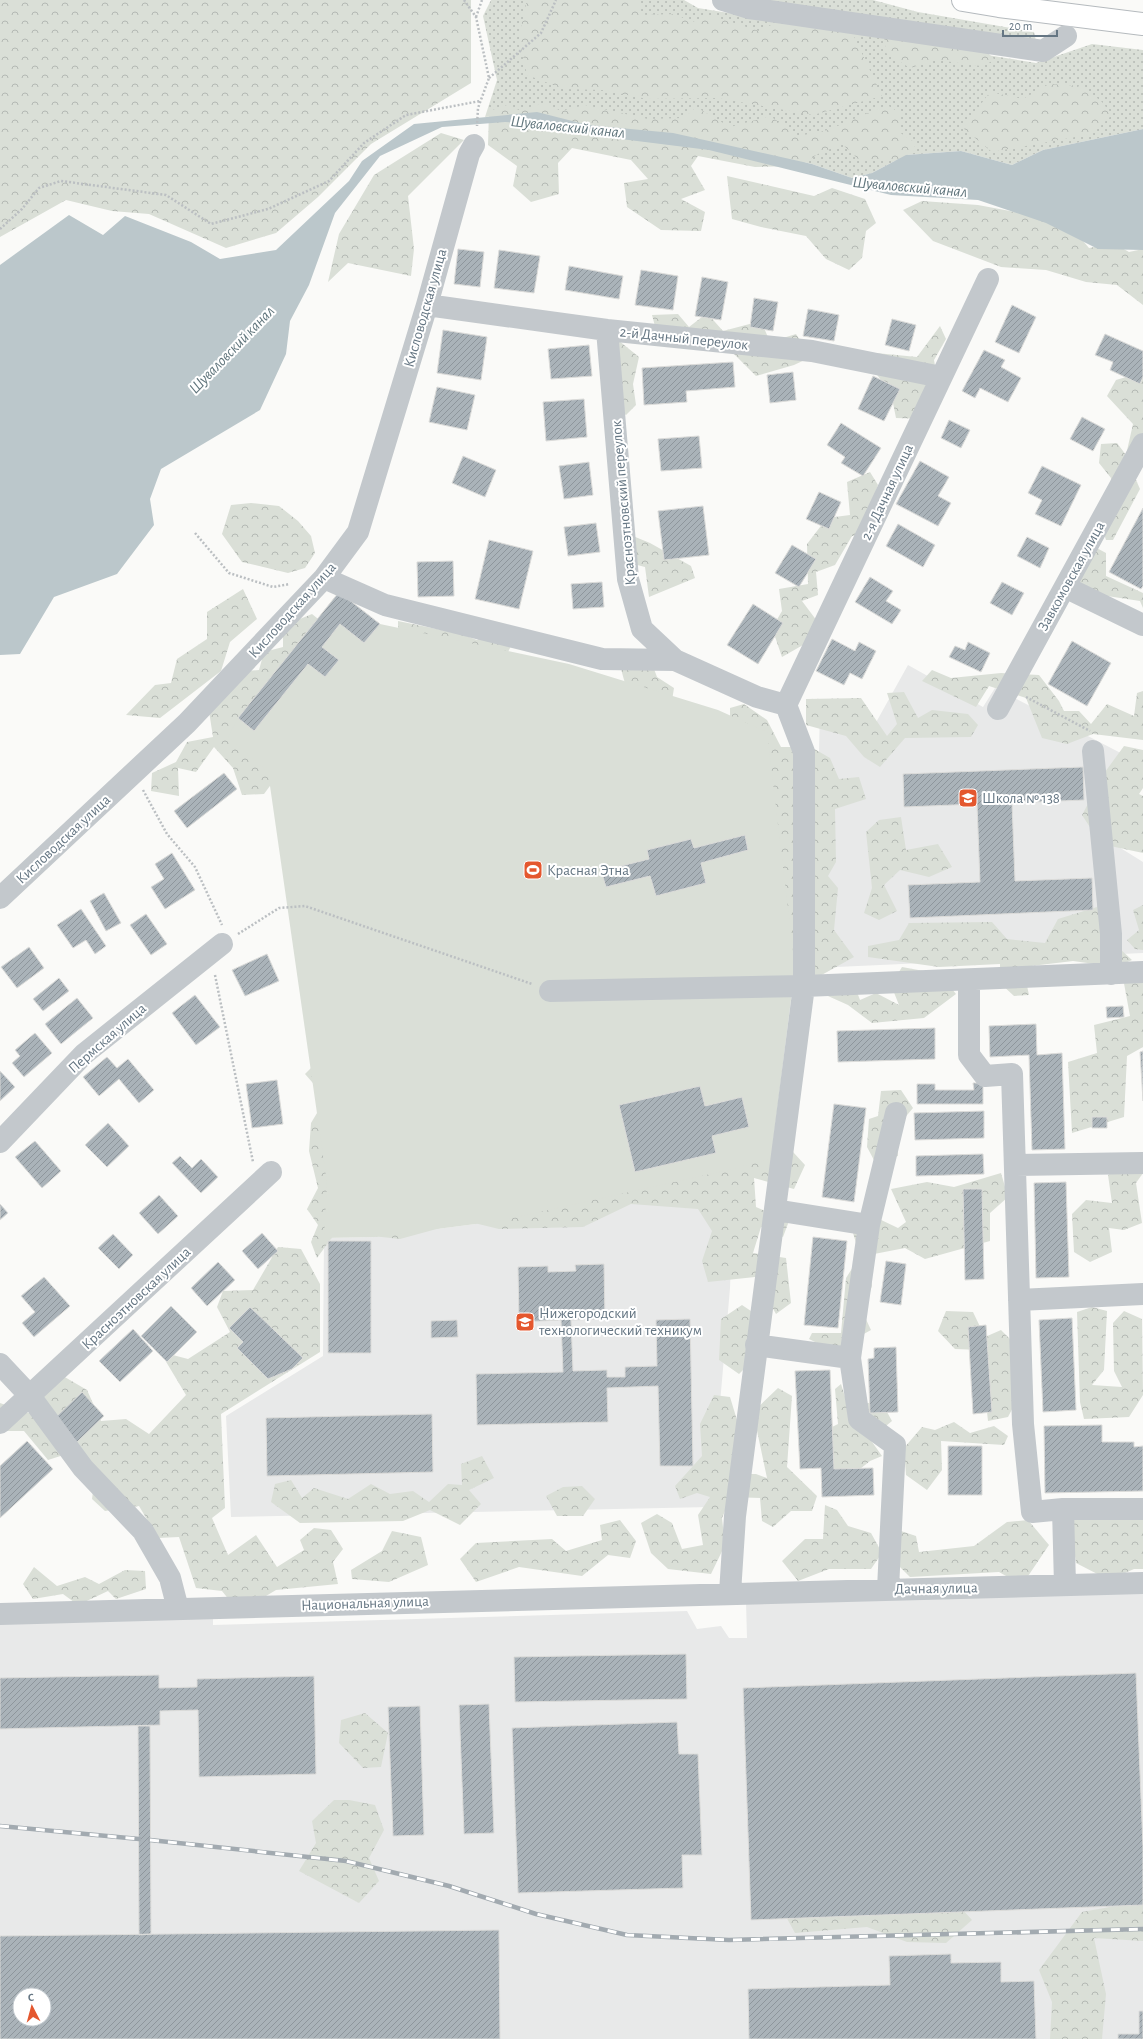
<svg xmlns="http://www.w3.org/2000/svg" width="1143" height="2039" viewBox="0 0 1143 2039" font-family="'Alegreya Sans',sans-serif">
<style>
.built{fill:#e8e9e9;fill-rule:evenodd}
.grass{fill:url(#grass-dots)}
.forest{fill:url(#forest-crowns)}
.pitch{fill:#dadfd7}
.water{fill:#bbc7cb}
.building{fill:url(#building-hatch);stroke:#dcdcda;fill-rule:evenodd}
.lines{fill:none;stroke-linecap:round;stroke-linejoin:round}
.major-casing{stroke:#b5babe;stroke-width:24}
.path{stroke:#bbbfc2;stroke-width:2.5;stroke-dasharray:2 2;stroke-linecap:butt}
.minor{stroke:#c3c8cc;stroke-width:22}
.major{stroke:#fff;stroke-width:22}
.rail-casing{stroke:#a2aab0;stroke-width:4.5}
.rail{stroke:#fff;stroke-width:3;stroke-dasharray:9;stroke-linecap:butt}
.labels{text-anchor:middle;stroke-width:4;stroke-linejoin:round;paint-order:stroke}
.street-label{font-size:15px;fill:#657683;stroke:#fff}
.poi-label{font-size:15px;fill:#657683;stroke:#fff;text-anchor:start}
.water-label{font-size:16px;font-style:italic;fill:#60757c;stroke:#fff}
</style>
<defs>
<pattern id="grass-dots" width="8" height="8" patternUnits="userSpaceOnUse"><rect width="8" height="8" fill="#dadfd7"/><path d="M2 2h.1M6 6h.1" fill="none" stroke="#b4b9b4" stroke-width="1.8" stroke-linecap="round"/></pattern>
<pattern id="forest-crowns" width="20" height="18" patternUnits="userSpaceOnUse"><rect width="20" height="18" fill="#dadfd7"/><path d="M2 6a3 3 0 1 1 6 0M12 15a3 3 0 1 1 6 0" fill="none" stroke="#b4b9b4"/></pattern>
<pattern id="building-hatch" width="6" height="6" patternUnits="userSpaceOnUse"><rect width="6" height="6" fill="#aab3b9"/><path d="M-1 1l2-2M0 6l6-6M5 7l2-2" fill="none" stroke="#8e969c"/></pattern>
</defs>
<rect width="100%" height="100%" fill="#fafaf8"/>
<path class="built" d="M908 665 983 707 995 688 1138 762 1098 834 1143 862V953L814 968 820 709 869 735Z
M734 1184 730 1288 711 1507 231 1517 226 1416 323 1356 324 1238 375 1237 499 1221Z
M1143 1591V2039H0V1621L213 1613V1625L687 1611 697 1629 721 1626 729 1638H747L746 1602ZM20 1995H44V2019H20Z"/>
<path class="grass" d="M491 0H684L698 8 1036 63 1092 44 1143 50V129L1043 150 1012 165 961 151 906 155 872 173 852 178 812 164 673 133 537 112 485 117 497 80 483 16Z
M745 0H873L918 12 1034 32 1036 41Z"/>
<path class="forest" d="M0 0H471V83L371 144 318 197 276 233 226 248 149 214 112 211 66 200 0 237Z
M527 0H638L642 15 677 14 690 23 709 15 759 31 781 20 850 28 882 96 813 115 717 98 647 99 602 90 564 89 527 75 519 36Z
M884 35 981 46 995 60 981 66 937 60 910 68 886 53Z
M1049 84 1082 86 1102 102 1112 115 1092 134 992 152 963 128 990 92 1023 99Z
M545 103 561 111 585 105 648 119 684 118 696 107 730 127 770 116 799 136 828 130 887 105 900 113 899 132 917 144 902 161 858 159 842 144 818 154 800 166 755 167 698 156 691 166 705 190 681 199 705 212 701 231 661 230 627 207 624 183 648 179 631 160 572 148 558 163 559 194 531 202 513 186 517 166 488 145 489 111 507 105 519 110Z
M441 133 464 140 408 196 414 249 411 276 348 263 328 282 339 234 374 175Z
M727 176 814 196 832 188 865 199 876 223 866 231 862 258 849 270 826 259 806 236 761 227 732 219Z
M922 201 978 205 1036 216 1073 229 1089 248 1113 243 1129 252 1143 249V305L1117 285 1086 282 1046 270 1001 267 933 241 903 210Z
M707 313 723 331 761 321 770 342 796 334 811 357 794 365 756 376 727 347 659 341 652 315 678 314 689 327Z
M940 326 946 339 934 360 938 382 924 419 896 418 891 393 871 367 876 353 917 357Z
M618 340 639 357 633 384 636 405 626 415 605 398Z
M1143 372V467L1129 464 1140 489 1113 540H1106L1096 509 1110 495 1111 478 1099 463 1101 444 1117 443 1126 455 1133 424 1107 396 1116 380Z
M870 472 878 485 873 499 874 535 852 536 835 565 816 572 818 595 802 601 817 621 810 641 782 657 772 628 782 611 779 589 808 584 807 544 827 518 850 515 847 482Z
M251 503 279 506 298 521 311 536 315 553 305 568 288 573 242 562 222 534 231 505Z
M628 534 650 543 691 566 695 578 649 597 645 567 618 560Z
M1093 546 1106 553V576L1143 593V608L1140 601 1094 594 1066 572Z
M243 589 257 619 230 642 221 671 160 718 126 715 155 685 171 683 177 659 207 639V612Z
M312 614 327 626 281 771 264 794 242 795 233 768 214 747 196 772 178 768 179 796 151 791 152 773 176 762 187 742 213 737 209 711 246 671 259 670 264 652 283 647V626Z
M398 621 461 634 477 640 493 628 511 646 505 658 398 633Z
M648 653 657 677 674 688 671 707 629 698 621 669Z
M932 670 951 678 1001 673 1039 675 1059 701 1064 711H1079L1091 724 1107 704 1134 716 1137 693 1143 691V740L1093 734 1067 744 1042 738 1026 698 989 686 976 707 922 681Z
M904 692 918 718 932 710 968 714 978 725 971 737 905 738 880 767 864 757 846 736 806 725V699L861 698 887 736 897 724 887 693Z
M744 704 767 720 781 747H811L830 758 839 779 859 777 866 799 835 809 836 862 828 876 838 888 834 930 854 957 818 977 468 1125 730 733V708Z
M1124 746 1143 750V788L1139 794 1143 796V853L1101 844 1082 815 1105 772Z
M901 817 906 850 938 844 952 867 929 877 900 870 884 885 897 911 879 920 864 913 872 888 866 832 879 820Z
M1097 888 1106 936 1132 960 1116 967 1073 961 1023 967 1029 995 1014 996 1000 983V964L939 967 868 957V946L899 940 909 923 992 922 1007 939 1045 943 1058 919 1097 907Z
M1143 905V950L1135 949 1127 940 1139 930 1133 910Z
M902 967 940 974 956 994 924 1018 872 1023 848 1005 819 992 851 976 860 1000 876 993 899 1005 891 985Z
M1143 972V1047L1127 1056 1124 1117 1072 1133 1068 1062 1097 1053 1094 1025 1130 1016 1123 978Z
M322 1057 782 1140 805 1165 794 1189 754 1178 756 1207 789 1221 783 1237 761 1227 753 1253 786 1258 791 1303 776 1314 755 1277 708 1282 702 1261 712 1231 698 1209 631 1204 583 1227 499 1229 466 1221 400 1239 336 1232 317 1258 311 1242 318 1225 307 1209 318 1188 309 1151 311 1123 326 1098 305 1074Z
M901 1090 913 1108 897 1127 898 1156 875 1162 867 1147 869 1119 878 1116 881 1091Z
M1133 1155 1143 1173 1136 1183 1142 1223 1124 1230 1109 1228 1112 1252 1090 1262 1074 1252 1072 1214 1086 1200 1112 1203 1108 1175Z
M1001 1173 1008 1197 990 1213V1241L925 1259 905 1248 869 1255 872 1286 863 1313 871 1330 833 1351 809 1339 812 1333H841L846 1278 860 1256 853 1233 877 1218 898 1228 906 1222 891 1189 927 1182 954 1187Z
M278 1247 301 1249 320 1284V1352L221 1414 225 1508 212 1518 228 1555 256 1535 277 1567 304 1550 300 1540 314 1528 331 1530 343 1549 333 1562 338 1584 276 1590 261 1599 230 1601 222 1591 196 1588 179 1537 158 1538 139 1506 105 1511 92 1499 96 1469 76 1451 48 1460 24 1431H7L0 1425V1403L29 1413 38 1379 51 1369 87 1390 101 1421 126 1419 149 1434 186 1395 150 1335 169 1354 188 1359 230 1332 217 1307 223 1291 253 1290Z
M742 1305 757 1315 752 1361 739 1374 719 1360 721 1319Z
M1092 1307 1107 1311 1104 1370 1092 1385 1122 1387 1114 1371 1113 1323 1124 1311 1142 1319 1143 1395 1129 1417 1084 1419 1080 1402 1077 1312Z
M946 1311 973 1312 985 1337 1001 1330 1013 1342 1019 1396 1008 1417 988 1421 980 1350 955 1349 938 1331Z
M841 1384 847 1403H882L892 1421 870 1439 882 1456 870 1461 855 1473 831 1474 818 1434 838 1424 835 1389Z
M778 1388 792 1396 787 1467 817 1496 812 1511H791L773 1527 762 1521 760 1498 731 1497 722 1518 725 1545 711 1574 668 1569 651 1553 641 1523 657 1514 672 1523 682 1549 703 1545 698 1515 710 1497 697 1493 680 1499 675 1486 702 1456 700 1424 714 1395 730 1397 737 1420 731 1474H756L767 1478 753 1412Z
M954 1422 970 1433 994 1426 1008 1436 1004 1445 941 1441 942 1470 927 1490 906 1475 904 1448 922 1427 935 1430Z
M482 1456 494 1478 469 1490 481 1504 460 1525 430 1510 403 1521 300 1523 271 1502 275 1484 291 1480 302 1498 314 1488 348 1499 371 1484 390 1494 413 1491 429 1502 448 1484 462 1485 461 1464Z
M582 1486 595 1499 583 1516H557L546 1496 563 1487Z
M825 1505 837 1510 848 1526 871 1533 882 1553 871 1569H829L798 1581 782 1561 805 1539H823Z
M1143 1512V1569H1134L1109 1580 1076 1563 1070 1520Z
M620 1520 636 1541 630 1558 608 1555 582 1576 519 1567 476 1582 460 1559 476 1543 552 1539 566 1551 602 1540 600 1525Z
M1028 1520 1049 1545 1022 1585 999 1572 910 1577 899 1566 901 1531 916 1536 919 1552 974 1546 1007 1522Z
M392 1531 421 1537 428 1565 389 1582 352 1579 351 1570 382 1551Z
M34 1567 57 1586 85 1577 99 1584 125 1570 145 1571 146 1589 116 1599 108 1591 78 1605 63 1594 33 1599 23 1584Z
M365 1713 388 1733 381 1767 363 1768 339 1743 341 1720Z
M334 1800H349L375 1805 384 1830 369 1858 379 1881 359 1903 299 1871 316 1843 312 1821Z
M950 1896 972 1920 946 1943 907 1942 867 1927 795 1933 784 1913Z
M1143 1901V1941L1094 1938 1106 1994 1102 2039H1050L1052 2002 1039 1970 1082 1912Z"/>
<path class="pitch" d="M339 592 380 624 569 664 718 710 767 732 795 968 771 1159 724 1171 499 1221 375 1237 324 1238 327 1183 268 772 228 737 238 718Z"/>
<path class="water" d="M537 112 588 125 673 133 812 164 852 178 872 173 906 155 961 151 1012 165 1043 150 1143 129V250L1098 249 1046 223 978 200 891 195 709 150 613 138 561 125 505 122 442 127 380 156 335 213 309 285 290 321 286 354 260 410 161 469 150 499 154 525 117 574 54 597 20 654 0 655V265L69 215 103 235 125 216 191 242 220 259 276 250 349 181 362 161 414 124Z"/>
<path class="building" d="M458 249 484 252 480 287 454 284Z
M499 250 540 256 534 293 494 288Z
M569 266 623 276 619 299 565 290Z
M641 270 678 276 673 310 635 305Z
M702 277 728 282 721 320 695 316Z
M754 298 778 302 773 331 750 327Z
M1012 305 1036 317 1019 353 995 342Z
M808 309 839 315 834 341 803 336Z
M892 319 916 325 909 351 885 345Z
M443 330 487 337 481 380 437 373Z
M1105 334 1143 351V377L1140 384 1110 370 1113 362 1095 355Z
M589 345 592 376 551 379 548 349Z
M984 350 1005 360 1001 367 1021 378 1008 402 980 388 975 398 962 391Z
M733 362 735 387 686 391 687 402 644 405 642 368Z
M793 372 796 400 770 403 767 375Z
M873 376 900 389 884 421 858 409Z
M437 387 475 395 467 430 429 422Z
M584 399 587 437 546 441 543 402Z
M1082 417 1105 429 1093 451 1070 439Z
M949 420 970 430 961 448 941 438Z
M841 423 881 448 863 476 841 463 845 457 827 445Z
M699 436 702 468 661 471 658 439Z
M463 456 496 470 485 497 452 483Z
M920 461 949 477 938 496 951 503 938 526 896 504Z
M589 462 593 495 564 499 559 466Z
M1042 466 1081 485 1061 526 1035 514 1042 500 1028 493Z
M819 492 841 502 829 529 806 519Z
M703 506 709 555 664 560 658 511Z
M1143 508V586L1141 589 1109 572Z
M596 523 600 552 568 556 564 527Z
M898 524 935 545 923 567 886 546Z
M1027 537 1049 548 1040 568 1017 556Z
M489 540 533 551 519 609 475 599Z
M792 545 816 559 799 587 775 573Z
M453 561 454 596 418 597 417 562Z
M870 577 893 591 886 601 901 610 892 624 855 602Z
M602 582 604 607 573 609 571 584Z
M1002 582 1024 593 1012 615 990 603Z
M339 592 380 624 364 643 340 624 322 647 339 660 325 677 308 664 254 731 238 718Z
M753 604 783 623 758 664 727 645Z
M832 639 855 651 859 642 876 651 862 679 850 673 844 685 816 671Z
M1072 641 1111 663 1087 706 1048 684Z
M968 642 990 653 981 672 949 657 955 646 965 650Z
M1083 767 1084 800 1012 803 1015 881 1092 878 1093 910 910 918 908 885 980 882 977 804 904 807 903 774Z
M224 773 237 789 187 828 174 811Z
M745 835 748 850 701 863 706 883 656 896 650 876 606 887 601 871 649 859 647 850 691 839 694 848Z
M172 853 195 890 165 909 151 887 164 879 155 864Z
M104 893 121 923 106 931 90 901Z
M81 909 106 946 95 954 86 940 73 948 57 925Z
M146 914 167 944 151 955 130 925Z
M29 947 44 968 17 988 1 967Z
M267 954 279 981 245 996 232 970Z
M59 978 69 991 43 1011 33 999Z
M195 995 220 1027 196 1045 172 1013Z
M77 998 93 1018 61 1044 45 1024Z
M1123 1006 1124 1017 1107 1018 1106 1007Z
M1036 1024 1037 1055 1062 1053 1065 1149 1032 1150 1029 1055 990 1057 989 1026Z
M935 1028V1059L838 1062 837 1031Z
M35 1033 52 1053 24 1077 12 1063 20 1056 15 1050Z
M1143 1051V1101L1140 1052Z
M107 1057 117 1068 128 1059 154 1090 139 1103 119 1079 99 1096 83 1077Z
M0 1071 15 1087 0 1101Z
M277 1080 283 1124 252 1128 246 1084Z
M973 1083H983V1104H917V1084H935V1090H974Z
M700 1086 705 1106 742 1097 749 1127 712 1136 716 1153 635 1172 619 1105Z
M834 1104 866 1108 854 1202 822 1197Z
M984 1111V1138L915 1140 914 1113Z
M1092 1117H1107V1128H1092Z
M108 1123 129 1146 107 1167 85 1145Z
M35 1141 61 1171 42 1188 15 1157Z
M983 1154 984 1174 916 1176V1156Z
M180 1156 192 1168 201 1159 218 1177 201 1193 172 1163Z
M1066 1182 1069 1277 1036 1278 1034 1183Z
M963 1189H982L984 1279 965 1280Z
M159 1195 178 1216 158 1234 139 1213Z
M0 1204 8 1213 0 1220Z
M262 1233 278 1251 258 1269 242 1251Z
M113 1234 133 1255 119 1269 98 1248Z
M813 1237 847 1241 838 1328 804 1325Z
M328 1241H371V1353H328Z
M886 1261 906 1264 901 1305 880 1302Z
M218 1262 235 1280 207 1306 191 1288Z
M604 1264 605 1319 571 1320 573 1371 607 1370V1377H625V1367L657 1366 656 1320 690 1319 693 1466H660L658 1386 607 1388 608 1422 477 1425 476 1374 563 1372 561 1320 519 1322 518 1267 548 1266V1272L576 1271 575 1265Z
M44 1277 70 1306 34 1337 22 1323 35 1312 21 1296Z
M171 1306 197 1332 167 1362 141 1336Z
M250 1307 303 1358 292 1369 268 1379 237 1348 243 1342 229 1328Z
M1072 1318 1076 1410 1043 1412 1039 1320Z
M457 1320 458 1337 431 1338V1321Z
M986 1325 992 1412 973 1414 968 1327Z
M133 1329 153 1351 120 1382 99 1361Z
M896 1347 898 1412 870 1413 868 1359 874 1358V1348Z
M830 1370 834 1469 873 1468 874 1495 822 1497 821 1468 800 1469 795 1371Z
M82 1392 104 1416 74 1445 52 1421Z
M432 1414 433 1472 267 1476 266 1418Z
M1102 1425V1442H1134V1447L1143 1446V1491L1045 1493 1044 1426Z
M27 1441 53 1469 0 1518V1466Z
M948 1446H982V1495H948Z
M686 1654 687 1699 515 1702 514 1657Z
M1136 1673 1143 1847V1905L751 1920 743 1688Z
M159 1675V1688L197 1687V1679L314 1676 316 1774 199 1777 198 1710 160 1711V1725L0 1729V1678Z
M489 1704 494 1833 464 1834 459 1705Z
M420 1706 424 1835 393 1836 388 1707Z
M677 1722 679 1754H698L702 1855H682L683 1888 518 1893 512 1728Z
M138 1726H150L151 1934 139 1935Z
M499 1930 500 2039H0V1936ZM20 1995H44V2019H20Z
M951 1954V1963L1001 1962V1982L1034 1981 1036 2039H749L748 1989 890 1985 889 1956Z
M1139 2011H1143V2039H1118V2034H1139Z"/>
<g class="lines">
<defs>
<path id="major" d="M963 0 999 6 1143 24"/>
</defs>
<use href="#major" class="major-casing"/>
<path class="path" d="M464 0 476 17 489 78 478 108 477 126
M476 17 482 0
M489 78 541 33 556 0
M0 229 22 209 39 188 61 181 166 195 211 224 268 209 329 181 364 143 406 115 480 101
M195 533 229 573 273 587 290 584
M1026 697 1090 731
M143 790 167 834 195 867 222 925
M238 934 279 908 305 906 532 984
M215 975 253 1162"/>
<path class="minor" d="M723 0 749 8 1043 51 1066 36
M427 305 607 330 812 351 941 377
M607 330 628 579 642 629 675 660
M324 578 385 605 602 659 675 660 757 697 786 705
M1065 587 1143 625
M786 705 988 279
M998 709 1143 444
M1093 751 1111 934V974
M0 898 187 723 324 578 358 532 427 305 469 154 474 145
M969 981V1055L985 1076 1012 1074 1023 1424 1032 1512 1063 1509H1143
M550 991 804 986 1143 972
M0 1142 84 1054 222 944
M1016 1165 1143 1163
M775 1210 869 1225
M1019 1300 1143 1294
M756 1345 850 1358
M0 1364 30 1396 83 1468 143 1531 170 1578 178 1609
M0 1423 271 1172
M1063 1509 1065 1585
M888 1589 895 1445 859 1419 850 1358 869 1225 896 1113
M730 1593 735 1516 804 986V752L786 705
M0 1614 1143 1583"/>
<use href="#major" class="major"/>
<defs>
<path id="rail" d="M0 1826 139 1839
M150 1840 346 1861 449 1886 536 1914 627 1935 729 1940 1143 1929"/>
</defs>
<use href="#rail" class="rail-casing"/>
<use href="#rail" class="rail"/>
</g>
<defs>
<symbol id="school-square" viewBox="-11 -11 22 22"><rect x="-9" y="-9" width="18" height="18" rx="4" fill="#e4572e" stroke="#fff"/><path d="M0-5L7-2L0 1L-7-2ZM-4 1L0 2.5L4 1V4Q0 6-4 4Z" fill="#fff"/></symbol>
<symbol id="stadium-square" viewBox="-11 -11 22 22"><rect x="-9" y="-9" width="18" height="18" rx="4" fill="#e4572e" stroke="#fff"/><path d="M0-5a6.5 5 0 1 0 0 10a6.5 5 0 1 0 0-10ZM-3.5-1.8h7v3.6h-7Z" fill="#fff"/></symbol>
<symbol id="university-square" viewBox="-11 -11 22 22"><rect x="-9" y="-9" width="18" height="18" rx="4" fill="#e4572e" stroke="#fff"/><path d="M0-5L7-2L0 1L-7-2ZM-4 1L0 2.5L4 1V4Q0 6-4 4Z" fill="#fff"/></symbol>
</defs>
<g fill-rule="evenodd">
<use href="#school-square" x="957" y="787" width="22" height="22"/>
<use href="#stadium-square" x="522" y="859" width="22" height="22"/>
<use href="#university-square" x="514" y="1311" width="22" height="22"/>
</g>
<g class="labels">
<g class="street-label">
<text transform="translate(425 308) rotate(-74)" y="5">Кисловодская улица</text>
<text transform="translate(684 338) rotate(6)" y="5">2-й Дачный переулок</text>
<text transform="translate(887 492) rotate(-65)" y="5">2-я Дачная улица</text>
<text transform="translate(623 503) rotate(-95)" y="5">Красноэтновский переулок</text>
<text transform="translate(1071 576) rotate(-61)" y="5">Завкомовская улица</text>
<text transform="translate(292 610) rotate(-48)" y="5">Кисловодская улица</text>
<text transform="translate(63 839) rotate(-43)" y="5">Кисловодская улица</text>
<text transform="translate(107 1038) rotate(-41)" y="5">Пермская улица</text>
<text transform="translate(136 1298) rotate(-43)" y="5">Красноэтновская улица</text>
<text transform="translate(936 1588) rotate(-1)" y="5">Дачная улица</text>
<text transform="translate(365 1603) rotate(-2)" y="5">Национальная улица</text>
</g>
<g class="poi-label">
<text x="982" y="803">Школа № 138</text>
<text x="547" y="875">Красная Этна</text>
<text x="539" y="1318">Нижегородский<tspan x="539" dy="17">технологический техникум</tspan></text>
</g>
<g class="water-label">
<text transform="translate(568 126) rotate(6)" y="6">Шуваловский канал</text>
<text transform="translate(910 186) rotate(5)" y="6">Шуваловский канал</text>
<text transform="translate(231 349) rotate(-46)" y="6">Шуваловский канал</text>
</g>
</g>
<g transform="translate(32 2007) rotate(354)"><circle r="19" fill="#ffffff" stroke="#c1c8cd"/>
<path d="M0-3L7 15L0 10L-7 15Z" fill="#e4572e"/>
<text y="-6" font-size="11" font-weight="bold" text-anchor="middle" fill="#657683">С</text>
</g>
<path d="M1003 30v6h54v-6" fill="none" stroke="#657683" stroke-width="2"/>
<text x="1009" y="30" font-size="12" fill="#657683" stroke="#ffffff" stroke-width="3" paint-order="stroke">20 m</text>
</svg>
